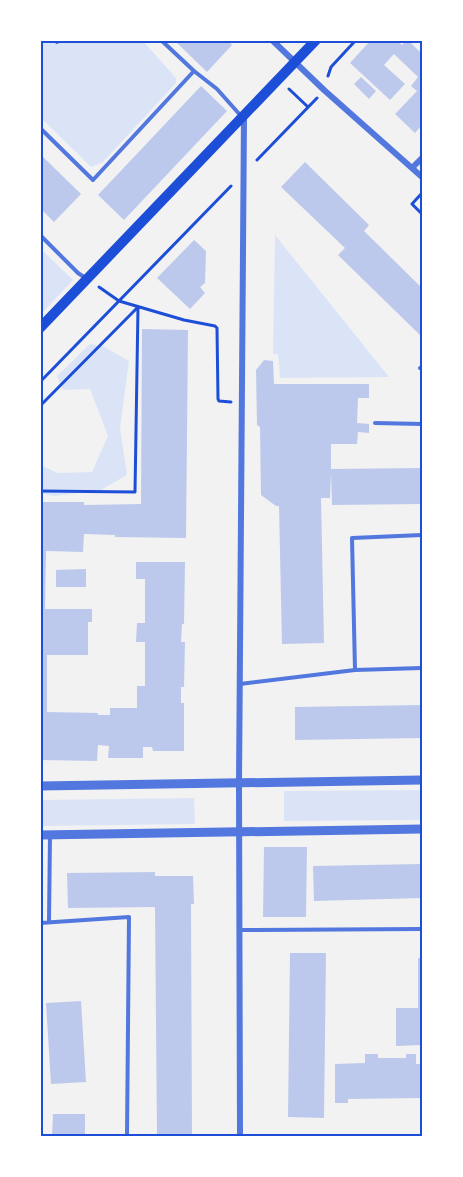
<svg xmlns="http://www.w3.org/2000/svg" width="463" height="1177" viewBox="0 0 463 1177" font-family="Lato,sans-serif">
<style>
.green{fill:#dbe4f7}
.building{fill:#bdc9ec}
.lines{fill:none;stroke-linecap:round;stroke-linejoin:round}
.path{stroke:#1d4ed8;stroke-width:3}
.service{stroke:#5277de;stroke-width:4}
.minor{stroke:#5277de;stroke-width:6}
.tertiary{stroke:#5277de;stroke-width:9}
.secondary{stroke:#1d4ed8;stroke-width:10}
.neatline{fill:none;stroke:#1d4ed8;stroke-width:2}
</style>
<rect width="100%" height="100%" fill="#f2f2f2"/>
<path class="green" d="M40 41H143L176 78V83L103 162 91 167 41 118Z
M275 235 389 377 280 378 278 354H273Z
M41 249 73 280 41 314H40Z
M90 344 103 346 129 361 120 428 127 475 99 491 53 496 41 493 40 465 58 473 92 472 108 436 90 389 63 390 57 376Z
M422 790V820L284 821V791Z
M194 798 195 824 41 826V800Z"/>
<path class="building" d="M174 40H227L232 45 207 72Z
M371 40H397L402 45 408 40 422 54V125L415 133 395 114 417 91 411 86 418 77 394 54 384 65 405 84 390 100 350 63Z
M361 77 376 91 369 99 354 84Z
M201 86 227 111 124 220 98 195Z
M40 154 81 194 54 222 40 208Z
M305 162 369 225 364 231 422 288V337L338 255 345 248 281 187Z
M194 240 206 251 205 283 200 287 205 293 190 309 157 278Z
M142 329 188 330 186 538 115 537V535L84 534 83 552 46 551 45 609H92V622H88V655H47V712L98 713V715H110V708H137V686H145V642H136L137 623H145V579H136V562H185L184 624H182L181 642H185L184 687H181V703H184V751H153L152 747H143V758H108L109 746 98 745 97 761 40 760V502H84V505L141 504Z
M264 360 273 361 274 384H369V398H358L357 423 369 424V433L358 432 357 444H331V469L422 468V504L332 505 331 472 330 498H321L324 643 282 644 279 506H276L261 495 260 427 257 425 256 370Z
M86 569V587H56V570Z
M422 705V738L295 740V707Z
M264 847H307L306 917H263Z
M422 864V898L314 901 313 866Z
M155 872V876H193L194 904H191L192 1136H157L155 907 68 908 67 873Z
M290 953H326L324 1118 288 1117Z
M418 958H422V1045L396 1046V1008H418Z
M81 1001 86 1082 51 1084 46 1003Z
M365 1054H378V1058H406V1054H416V1064H422V1098L348 1099V1103H335V1064L365 1063Z
M53 1114H85V1136H52Z"/>
<g class="lines">
<path class="path" d="M328 76 331 67 356 40
M289 89 308 107
M257 160 317 98
M422 193 412 204 422 214
M99 287 119 301 184 320 215 326 217 328 218 399 219 401 231 402
M40 382 231 186
M40 406 138 307 135 492 40 491"/>
<path class="service" d="M55 40 57 42 58 40
M161 40 194 71 217 89 241 116
M40 128 93 180 194 71
M40 235 78 273 87 279
M420 368 422 367
M375 423 422 424
M355 670 352 538 422 535
M240 684 355 670 422 668
M49 921 50 835
M40 923 129 917 127 1136
M239 930 422 929"/>
<path class="minor" d="M272 40 324 90 422 177
M412 168 422 158
M240 1136 239 783 244 116"/>
<path class="tertiary" d="M40 786 422 780
M40 835 422 829"/>
<path class="secondary" d="M40 328 316 40"/>
</g>
<rect width="463" height="1177" fill="none" stroke="#ffffff" stroke-width="84"/>
<rect x="42" y="42" width="379" height="1093" class="neatline"/>
</svg>
